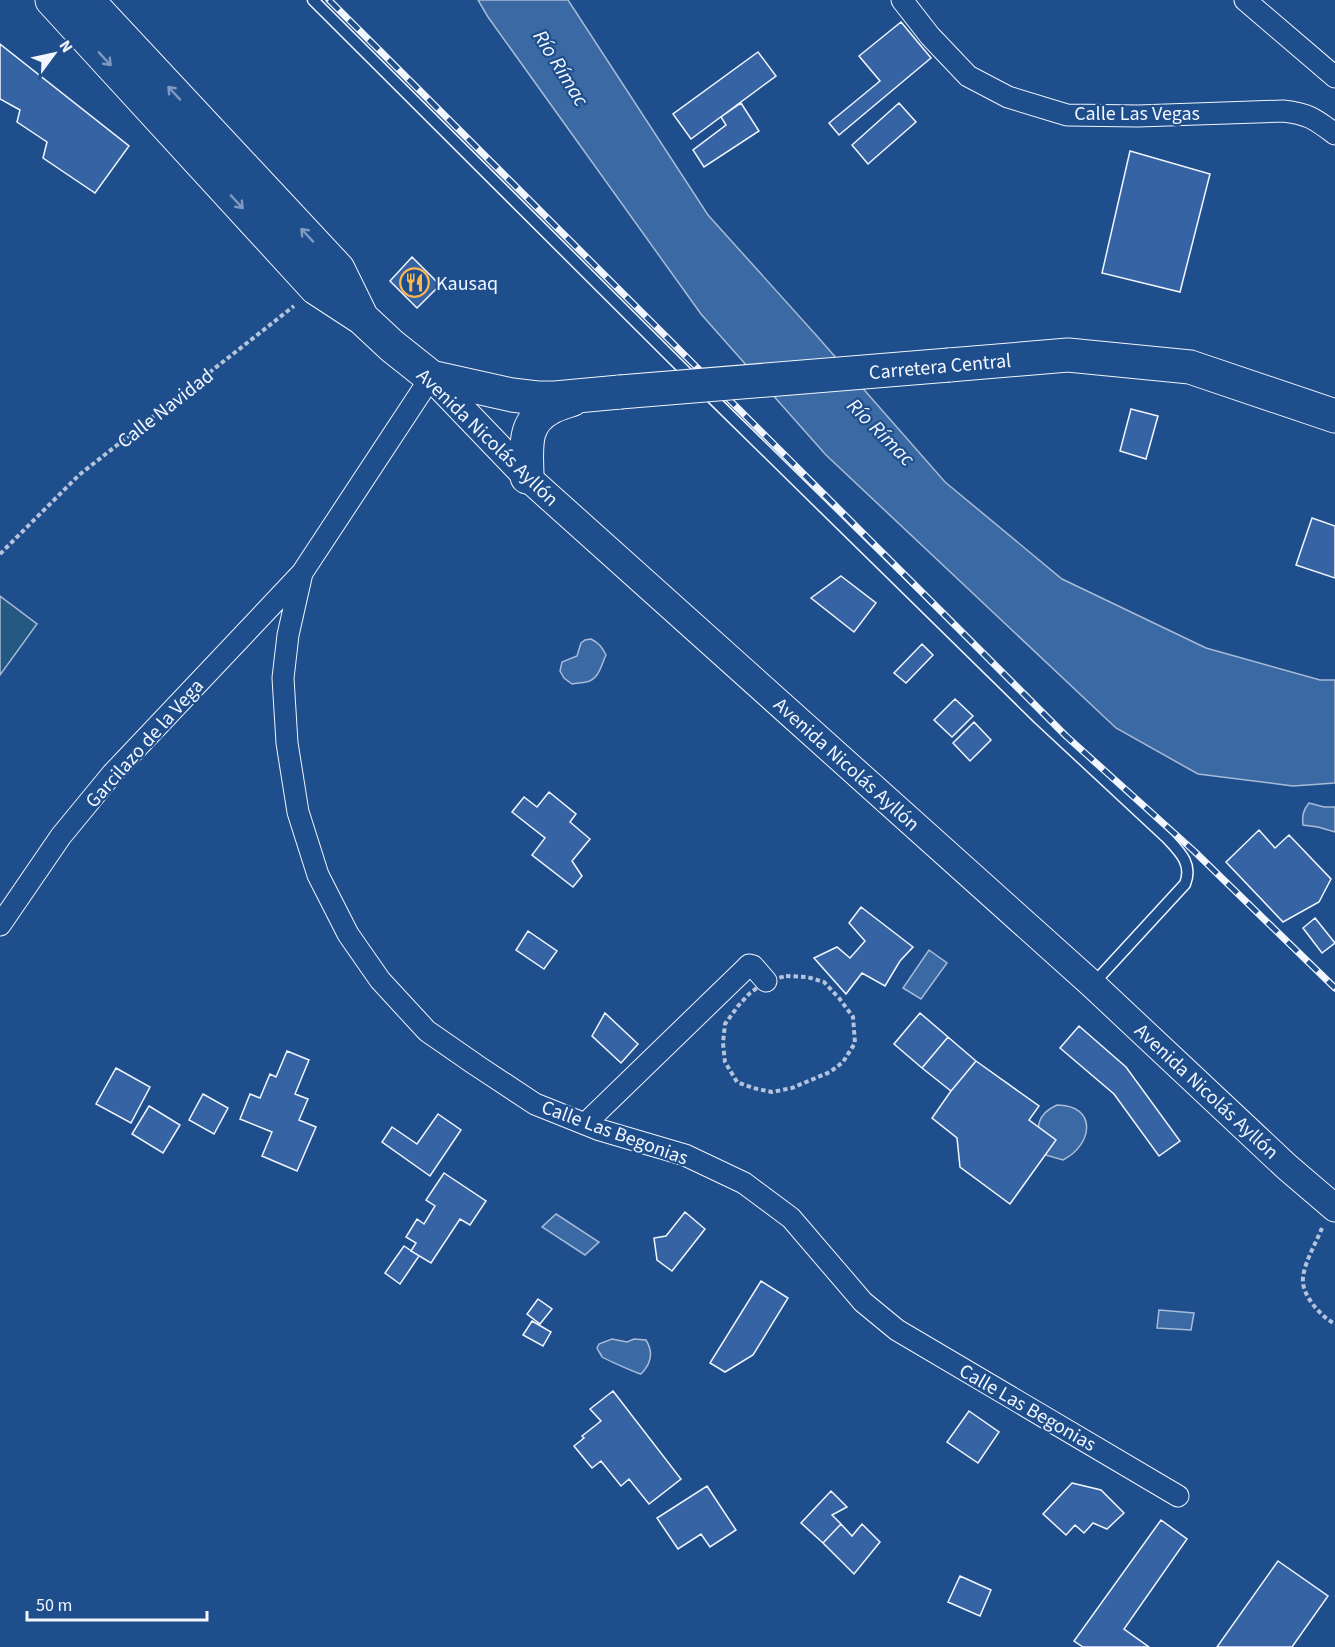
<svg xmlns="http://www.w3.org/2000/svg" width="1335" height="1647" viewBox="0 0 1335 1647" font-family="'Source Sans 3',sans-serif">
<style>
.green{fill:#245a82;stroke:#a8bbd7;stroke-width:1.5}
.water{fill:#3b69a3;stroke:#a8bbd7;stroke-width:1.5}
.building{fill:#3563a3;stroke:#f2f6ff;stroke-width:1.5}
.lines{fill:none;stroke-linecap:round;stroke-linejoin:round}
.service-casing{stroke:#f2f6ff;stroke-width:13}
.minor-casing{stroke:#f2f6ff;stroke-width:23}
.tertiary-casing{stroke:#f2f6ff;stroke-width:29}
.trunk-casing{stroke:#f2f6ff;stroke-width:35}
.path{stroke:#b3c4dc;stroke-width:4;stroke-dasharray:4.5 3;stroke-linecap:butt}
.service{stroke:#1f4e8c;stroke-width:10}
.minor{stroke:#1f4e8c;stroke-width:21}
.tertiary{stroke:#1f4e8c;stroke-width:27}
.trunk{stroke:#1f4e8c;stroke-width:33}
.rail-casing{stroke:#f2f6ff;stroke-width:7}
.rail{stroke:#1f4e8c;stroke-width:4.5;stroke-dasharray:14;stroke-linecap:butt}
.trunk-bridge-casing{stroke:#f2f6ff;stroke-width:35;stroke-linecap:butt}
.trunk-bridge{stroke:#1f4e8c;stroke-width:33}
.oneway{stroke:#7e9ac0}
.labels{text-anchor:middle;stroke-width:4.5;stroke-linejoin:round;paint-order:stroke}
.street-label{font-size:20px;fill:#f2f6ff;stroke:#1f4e8c}
.poi-label{font-size:20px;fill:#f2f6ff;stroke:#1f4e8c;text-anchor:start}
.water-label{font-size:21px;font-style:italic;fill:#f2f6ff;stroke:#1f4e8c}
</style>
<rect width="100%" height="100%" fill="#1f4e8c"/>
<path class="green" d="M0 596 37 624 0 675Z"/>
<path class="water" d="M478 0H568L708 215 816 335 945 482 1062 579 1206 648 1320 680H1335V783L1293 786 1198 774 1116 728 826 455 701 314 488 17Z
M591 639C599 643 602 647 606 655 601 665 599 680 586 682 582 683 576 683 572 684L564 678 560 671 562 662 577 656 581 643 585 640Z
M1309 803 1324 807H1335V832L1318 827 1303 825C1302 816 1303 810 1309 803Z
M929 950 947 963 921 999 903 988Z
M1057 1105C1097 1105 1094 1144 1063 1160L1042 1154C1038 1132 1032 1116 1057 1105Z
M556 1214 599 1242 585 1255 542 1227Z
M1159 1310 1194 1313 1191 1330 1157 1328Z
M612 1339 627 1342 634 1339 646 1340C654 1353 651 1364 641 1374 636 1373 605 1359 602 1357 602 1356 597 1349 597 1348L599 1344Z"/>
<path class="building" d="M901 22 931 58 839 135 829 123 880 81 859 56Z
M0 44 129 146 95 193 43 158 47 142 17 122 20 110 0 99Z
M758 52 776 76 691 139 673 114Z
M741 103 759 131 704 167 693 150 726 125 721 117Z
M899 103 916 122 868 164 852 145Z
M1130 151 1210 174 1180 292 1102 273Z
M412 257 440 285 417 308 390 281Z
M1131 409 1158 416 1146 459 1120 451Z
M1312 518 1335 526V578L1296 565Z
M841 576 876 603 854 632 811 598Z
M922 644 933 655 906 683 894 673Z
M955 699 973 716 952 737 934 720Z
M974 722 991 740 970 761 953 743Z
M549 792 576 814 570 822 590 839 572 861 582 876 573 887 532 855 545 838 512 812 524 797 537 807Z
M1259 830 1275 848 1289 835 1331 879 1319 902 1283 922 1226 862Z
M861 907 913 947 900 961 885 986 862 973 846 994 814 958 837 947 850 958 865 941 849 923Z
M1315 918 1335 943 1322 953 1303 928Z
M528 931 557 951 544 969 516 950Z
M605 1013 638 1044 621 1063 592 1036Z
M920 1013 948 1037 922 1068 894 1044Z
M1079 1026 1126 1067 1180 1141 1159 1156 1114 1094 1060 1048Z
M948 1037 976 1061 951 1091 922 1068Z
M287 1051 309 1060 295 1094 308 1099 299 1120 316 1127 297 1171 262 1156 272 1132 240 1119 250 1094 260 1098 270 1074 276 1077Z
M976 1061 1039 1106 1029 1120 1056 1140 1010 1204 960 1167 957 1138 932 1118 951 1091Z
M116 1068 150 1087 131 1123 96 1104Z
M203 1094 228 1108 214 1134 189 1120Z
M149 1106 180 1125 163 1153 132 1134Z
M438 1114 461 1130 430 1176 382 1142 392 1127 417 1144Z
M444 1173 486 1201 470 1225 460 1219 431 1263 411 1251 416 1243 406 1237 417 1219 424 1224 435 1206 426 1200Z
M685 1212 705 1229 672 1271 657 1260 654 1238 666 1236Z
M404 1246 419 1256 400 1284 385 1273Z
M761 1281 788 1298 753 1355 725 1372 710 1363Z
M538 1299 552 1309 540 1324 527 1314Z
M532 1321 551 1332 543 1346 523 1335Z
M613 1391 681 1479 649 1504 629 1479 621 1486 601 1461 592 1468 574 1446 584 1438 582 1436 601 1421 590 1409Z
M969 1411 999 1432 978 1463 947 1442Z
M1072 1483 1101 1490 1124 1513 1107 1529 1093 1523 1084 1533 1075 1525 1066 1535 1043 1514Z
M707 1486 736 1530 710 1547 701 1534 678 1549 657 1518Z
M831 1491 847 1507 832 1515 841 1524 823 1543 801 1523Z
M1161 1520 1187 1539 1124 1629 1149 1647H1083L1074 1641Z
M841 1524 852 1536 862 1524 880 1542 854 1574 823 1543Z
M1278 1561 1328 1596 1292 1647H1217Z
M960 1576 991 1590 980 1616 948 1602Z"/>
<g class="lines">
<defs>
<path id="service" d="M313 0 693 379
M706 392 1038 718 1167 838C1180 852 1193 864 1185 884L1093 984"/>
<path id="minor" d="M902 0 930 36 968 76 1008 97 1067 115 1138 116 1283 111C1309 114 1315 119 1335 134
M1245 0 1335 77
M302 573 288 635 283 678 287 743 298 812 318 875 348 934 380 980 427 1031 476 1065 535 1104 600 1130 685 1155 744 1183 791 1218 863 1302 897 1330 1178 1496
M0 925 61 836 112 774 302 573 431 377
M585 1124 746 968 749 965 753 966 766 981"/>
<path id="tertiary" d="M431 377 527 477 1093 985 1287 1167 1335 1208"/>
<path id="trunk" d="M52 0 316 288 362 318 392 346 431 377 512 395 537 398H555L620 392
M87 0 338 269 362 318
M949 365 1068 355 1190 367 1335 416
M527 477C527 451 521 423 550 408 557 404 565 402 573 399"/>
</defs>
<use href="#service" class="service-casing"/>
<use href="#minor" class="minor-casing"/>
<use href="#tertiary" class="tertiary-casing"/>
<use href="#trunk" class="trunk-casing"/>
<path class="path" d="M0 554 79 475 294 306
M786 976 807 977 824 982 839 998 853 1017 855 1043 843 1062 830 1072 792 1088 772 1092 753 1088 737 1082 725 1062 723 1043 725 1024 738 1006 749 994 766 981Z
M1322 1228C1317 1241 1301 1268 1303 1283 1305 1299 1322 1317 1335 1324"/>
<use href="#service" class="service"/>
<use href="#minor" class="minor"/>
<use href="#tertiary" class="tertiary"/>
<use href="#trunk" class="trunk"/>
<defs>
<path id="rail" d="M329 0 1066 736 1194 851 1335 988"/>
</defs>
<use href="#rail" class="rail-casing"/>
<use href="#rail" class="rail"/>
<defs>
<path id="trunk-bridge" d="M620 392 949 365"/>
</defs>
<use href="#trunk-bridge" class="trunk-bridge-casing"/>
<use href="#trunk-bridge" class="trunk-bridge"/>
</g>
<defs><path id="oneway-shaft" d="M-6 0H5M1.5-3L5.5 0L1.5 3" fill="none" stroke-width="1.6" stroke-linecap="round" stroke-linejoin="round" transform="scale(1.5)"/></defs>
<g class="oneway">
<use href="#oneway-shaft" transform="translate(105 59) rotate(47)"/>
<use href="#oneway-shaft" transform="translate(174 93) rotate(-133)"/>
<use href="#oneway-shaft" transform="translate(237 202) rotate(47)"/>
<use href="#oneway-shaft" transform="translate(307 235) rotate(-133)"/>
</g>
<defs>
<symbol id="restaurant-ring" viewBox="-11 -11 22 22"><circle r="9.5" fill="#1f4e8c" stroke="#ffb74d" stroke-width="1.5"/><path d="M-5-6h1v4h1v-4h1v4h1v-4h1v5L-1.5 .5V6h-2V.5L-5-1ZM5-6V6H3V1.5H1.5Q1.5-4 5-6Z" fill="#ffb74d"/></symbol>
</defs>
<g fill-rule="evenodd">
<use href="#restaurant-ring" x="398" y="266" width="33" height="33"/>
</g>
<g class="labels">
<g class="street-label">
<text x="1137" y="120">Calle Las Vegas</text>
<text transform="translate(940 366) rotate(-5)" y="7">Carretera Central</text>
<text transform="translate(165 408) rotate(-38)" y="7">Calle Navidad</text>
<text transform="translate(488 437) rotate(44)" y="7">Avenida Nicolás Ayllón</text>
<text transform="translate(144 743) rotate(-48)" y="7">Garcilazo de la Vega</text>
<text transform="translate(847 764) rotate(42)" y="7">Avenida Nicolás Ayllón</text>
<text transform="translate(1207 1091) rotate(43)" y="7">Avenida Nicolás Ayllón</text>
<text transform="translate(615 1132) rotate(20)" y="7">Calle Las Begonias</text>
<text transform="translate(1028 1407) rotate(30)" y="7">Calle Las Begonias</text>
</g>
<g class="poi-label">
<text x="436" y="290">Kausaq</text>
</g>
<g class="water-label">
<text transform="translate(561 68) rotate(58)" y="7">Río Rímac</text>
<text transform="translate(881 432) rotate(45)" y="7">Río Rímac</text>
</g>
</g>
<g transform="translate(54 54) rotate(57)" stroke="#1f4e8c" stroke-width="4.5" paint-order="stroke">
<path d="M0-4.5L10 22L0 15L-10 22Z" fill="#f2f6ff"/>
<text y="-9" font-size="16" font-weight="bold" text-anchor="middle" fill="#f2f6ff">N</text>
</g>
<path d="M27 1611v9h180v-9" fill="none" stroke="#f2f6ff" stroke-width="3"/>
<text x="36" y="1611" font-size="18" fill="#f2f6ff" stroke="#1f4e8c" stroke-width="4.5" paint-order="stroke">50 m</text>
</svg>
